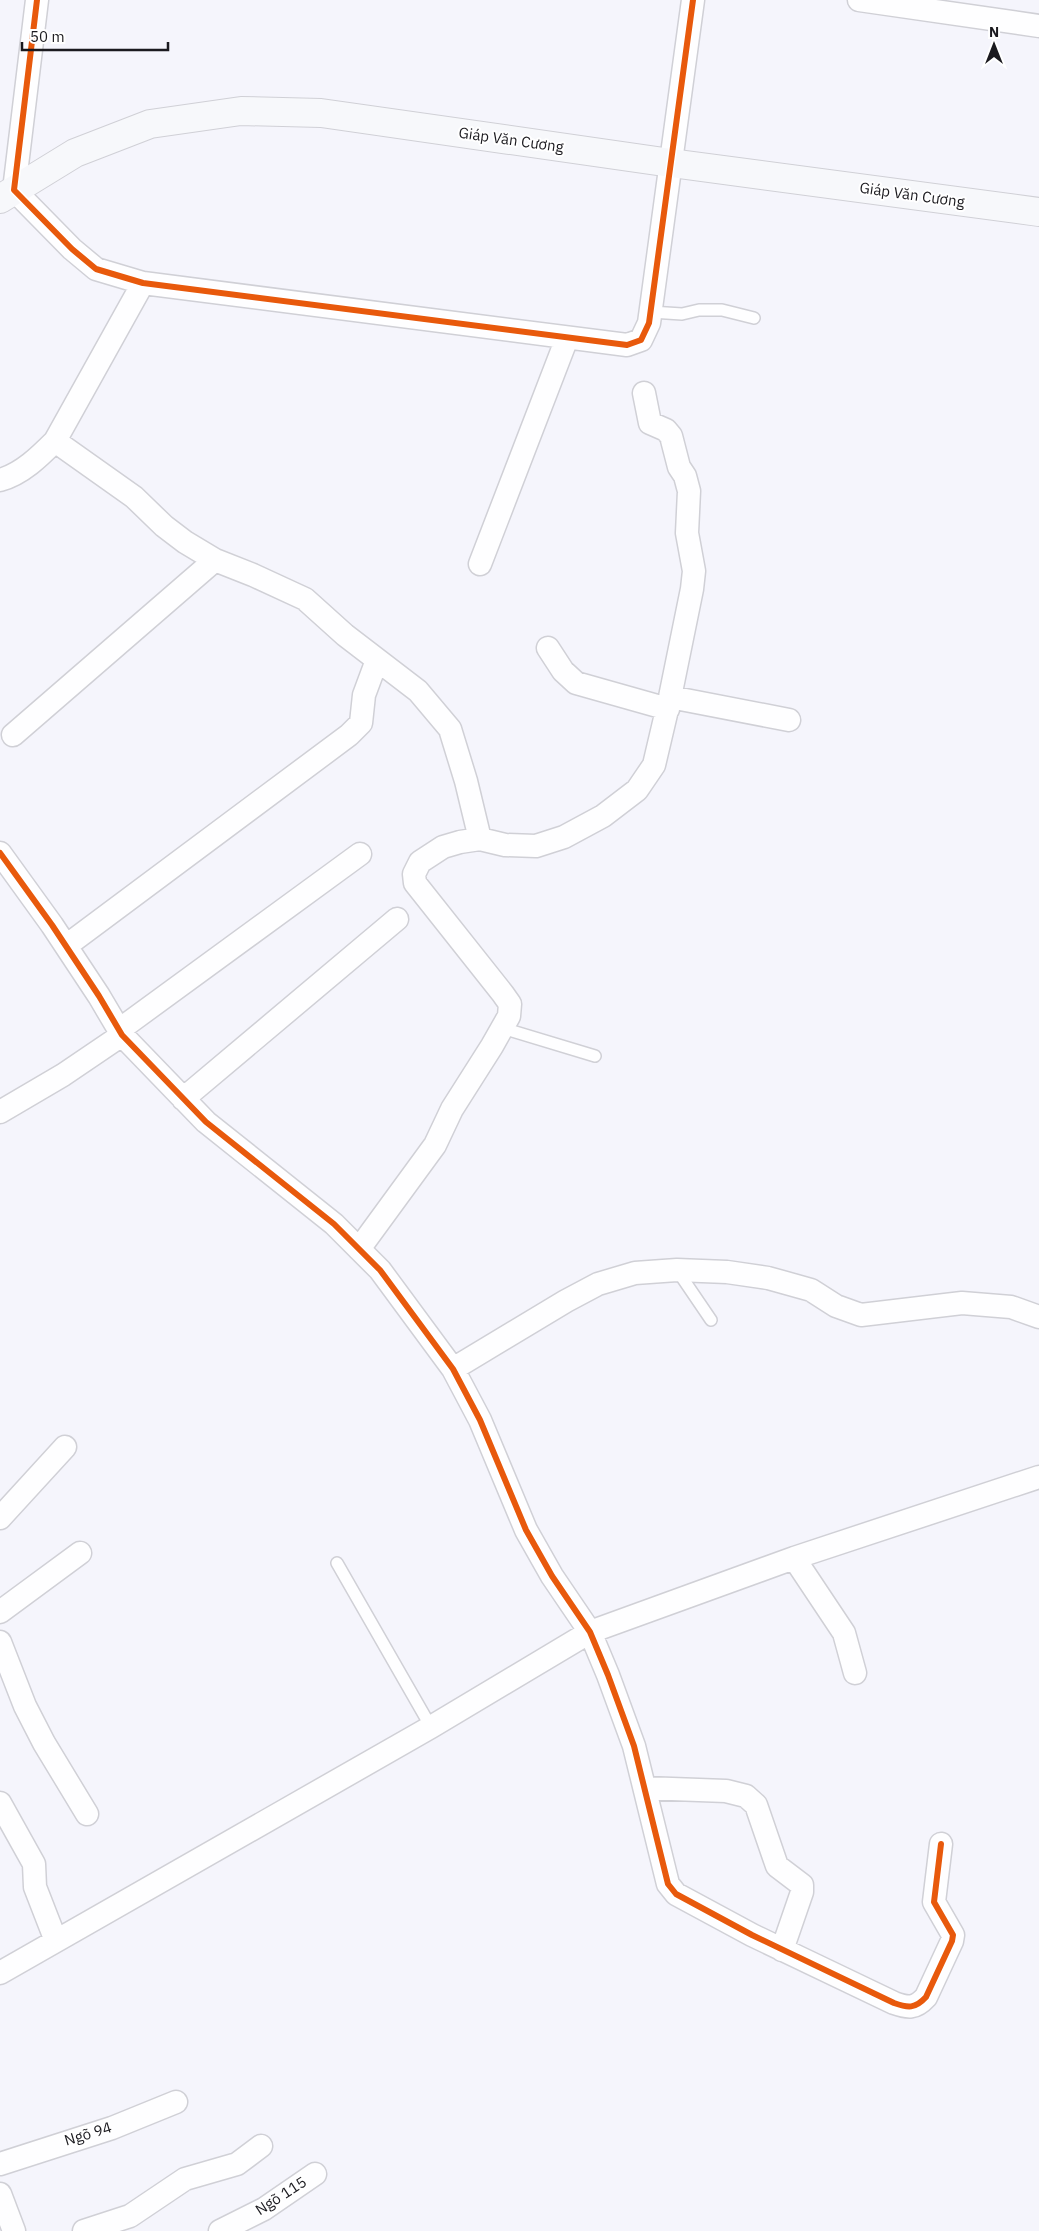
<svg xmlns="http://www.w3.org/2000/svg" width="1039" height="2231" viewBox="0 0 1039 2231" font-family="'IBM Plex Sans',sans-serif">
<style>
.lines{fill:none;stroke-linecap:round;stroke-linejoin:round}
.lane-casing{stroke:#d0d0d6;stroke-width:14}
.street-casing{stroke:#d0d0d6;stroke-width:25}
.secondary-casing{stroke:#d0d0d6;stroke-width:30}
.lane{stroke:#fefeff;stroke-width:11}
.street{stroke:#fefeff;stroke-width:22}
.secondary{stroke:#f7f8fb;stroke-width:28}
.cycleway-casing{stroke:#fff;stroke-width:9}
.cycleway{stroke:#e8590c;stroke-width:6}
.labels{text-anchor:middle;stroke-width:4;stroke-linejoin:round;paint-order:stroke}
.street-label{font-size:15px;fill:#1b1a1f;stroke:#fff}
</style>
<rect width="100%" height="100%" fill="#f5f5fc"/>
<g class="lines">
<defs>
<path id="lane" d="M651 312 682 314 699 310H722L754 318
M502 1028 595 1056
M677 1270 711 1320
M337 1563 431 1727"/>
<path id="street" d="M37 0 14 190 72 249 96 269 143 283 627 345 641 340 649 323 693 0
M859 0 1039 26
M55 441 134 497 164 526 185 542 215 560 253 575 305 599 345 635 418 691 450 729 466 781 480 839
M0 480C22 474 40 456 55 441L143 283
M480 564 567 338
M548 648 563 671 576 683 668 709
M670 697 789 720
M13 735 215 560
M0 853 52 925 99 996 122 1035 206 1122 334 1224 380 1270 453 1369 480 1420 526 1530 552 1576 590 1632 608 1675 634 1746 668 1884 676 1894 752 1935 894 2003C908 2008 915 2009 926 1997L952 1941 953 1935 934 1902 941 1844
M66 946 349 735 361 723 364 695 377 660
M119 1030 360 854
M183 1099 397 919
M0 1112 63 1075 122 1035
M359 1249 435 1145 452 1109 492 1046 509 1016 510 1004 503 994 415 883 414 874 420 862 443 847 460 842 480 839 505 845 536 846 564 837 603 816 637 790 654 765 670 697 692 589 694 571 687 533 689 491 685 476 679 467 671 436 666 430 650 423 644 393
M453 1369 566 1301 598 1284 635 1273 677 1270 727 1272 768 1278 811 1290 836 1306 861 1315 962 1303 1011 1307 1039 1317
M0 1518 65 1447
M794 1558 844 1633 855 1673
M0 1612 80 1553
M0 1642 25 1706 44 1743 87 1814
M645 1788 726 1791 746 1796 756 1805 777 1866 802 1885V1892L782 1950
M0 1803 34 1864 35 1887 56 1941
M0 1973 431 1727 590 1632 794 1558 1039 1477
M0 2164 112 2128 176 2102
M0 2194 14 2231
M84 2231 130 2216 185 2179 237 2164 261 2146
M220 2231 264 2209 315 2174"/>
<path id="secondary" d="M0 199 75 153 150 124 241 111 321 113 671 163 1039 212"/>
</defs>
<use href="#lane" class="lane-casing"/>
<use href="#street" class="street-casing"/>
<use href="#secondary" class="secondary-casing"/>
<use href="#lane" class="lane"/>
<use href="#street" class="street"/>
<use href="#secondary" class="secondary"/>
<defs>
<path id="cycleway" d="M37 0 14 190 72 249 96 269 143 283 627 345 641 340 649 323 693 0
M0 853 52 925 99 996 122 1035 206 1122 334 1224 380 1270 453 1369 480 1420 526 1530 552 1576 590 1632 608 1675 634 1746 668 1884 676 1894 752 1935 894 2003C908 2008 915 2009 926 1997L952 1941 953 1935 934 1902 941 1844"/>
</defs>
<use href="#cycleway" class="cycleway-casing"/>
<use href="#cycleway" class="cycleway"/>
</g>
<g class="labels">
<g class="street-label">
<text transform="translate(511 140) rotate(8)" y="5">Giáp Văn Cương</text>
<text transform="translate(912 195) rotate(8)" y="5">Giáp Văn Cương</text>
<text transform="translate(88 2134) rotate(-17)" y="5">Ngõ 94</text>
<text transform="translate(281 2196) rotate(-33)" y="5">Ngõ 115</text>
</g>
</g>
<g transform="translate(994 45)" stroke="#ffffff" stroke-width="4" paint-order="stroke">
<path d="M0-4L9 19L0 12L-9 19Z" fill="#1b1a1f"/>
<text y="-8" font-size="14" font-weight="bold" text-anchor="middle" fill="#1b1a1f">N</text>
</g>
<path d="M22 42v8h146v-8" fill="none" stroke="#1b1a1f" stroke-width="2.5"/>
<text x="30" y="42" font-size="15" fill="#1b1a1f" stroke="#ffffff" stroke-width="4" paint-order="stroke">50 m</text>
</svg>
